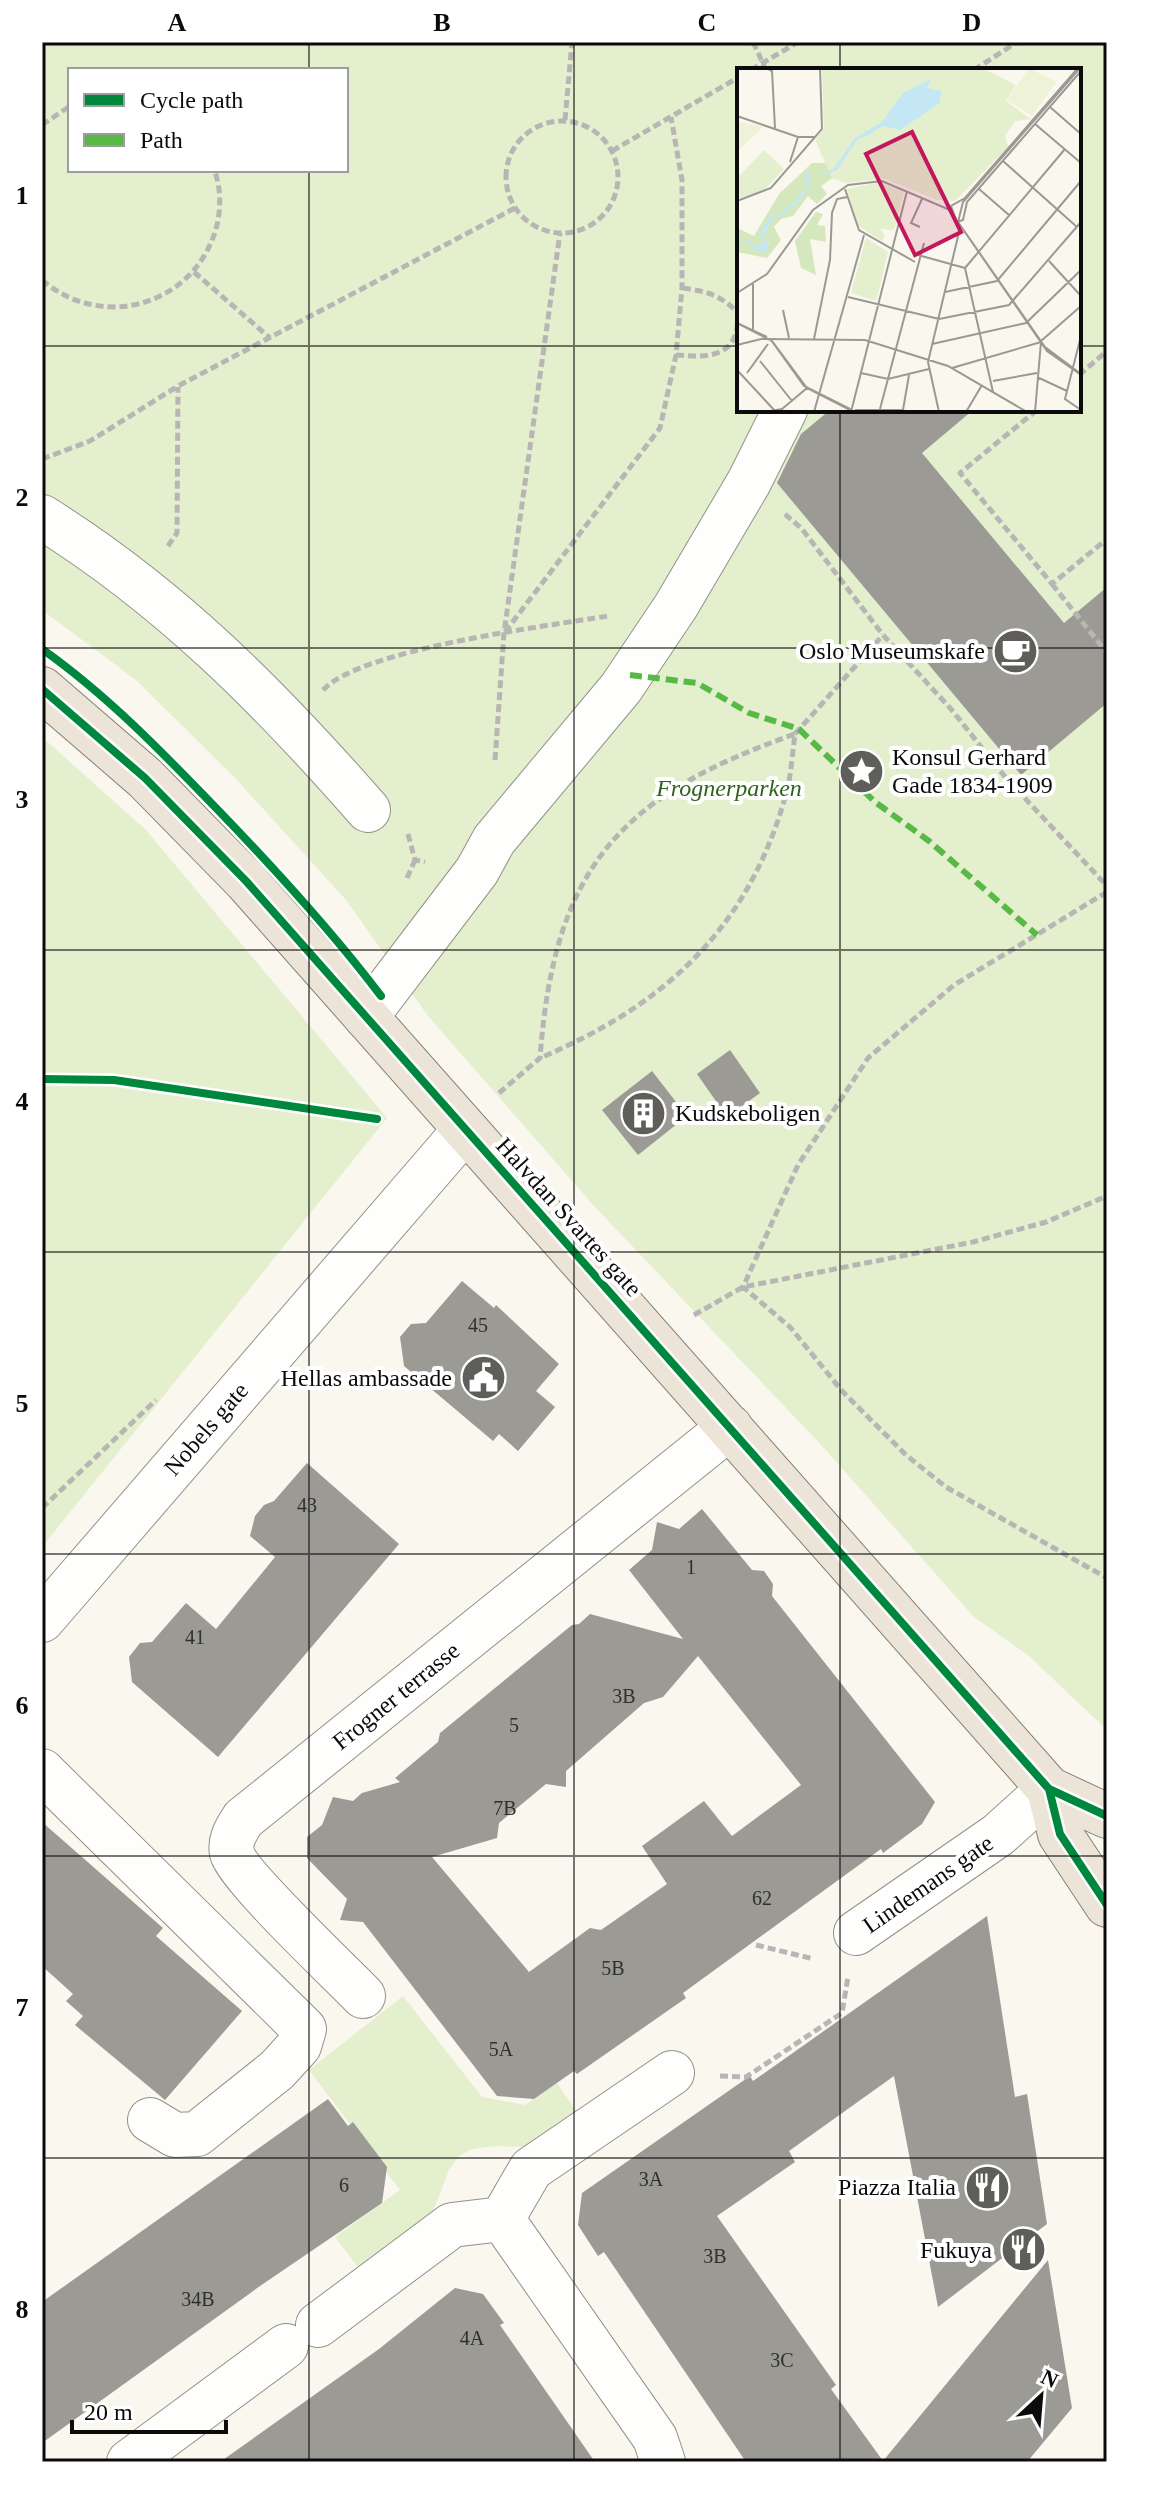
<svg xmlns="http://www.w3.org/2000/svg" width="1149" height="2504" viewBox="0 0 1149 2504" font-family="Georgia,serif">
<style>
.green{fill:#e4efce;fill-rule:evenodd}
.building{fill:#9c9a94;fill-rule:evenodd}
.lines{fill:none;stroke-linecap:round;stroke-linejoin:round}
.minor-casing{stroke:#93918d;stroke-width:46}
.major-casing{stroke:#807f7a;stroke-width:46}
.path{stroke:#b7b6b5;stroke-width:5;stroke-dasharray:8 4;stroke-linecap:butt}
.minor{stroke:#fefefc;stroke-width:44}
.major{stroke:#ece5d7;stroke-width:44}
.quiet{stroke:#58b947;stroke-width:6;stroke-dasharray:12 6;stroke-linecap:butt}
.cycleway-casing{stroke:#fff;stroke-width:13}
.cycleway{stroke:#00873e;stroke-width:8}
.grid{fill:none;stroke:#0b0b0b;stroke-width:2;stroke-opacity:0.55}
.labels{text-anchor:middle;stroke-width:8;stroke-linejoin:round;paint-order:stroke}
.number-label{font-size:20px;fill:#2f2f2d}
.poi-label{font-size:24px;fill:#0b0b0b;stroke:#fff;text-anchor:end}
.park-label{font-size:24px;font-style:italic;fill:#2f631c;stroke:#fff}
.street-label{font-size:24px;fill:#0b0b0b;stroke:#fff}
.inset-road{fill:none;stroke:#9a9993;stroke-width:2}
.view{fill:#c2185b;fill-opacity:0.15;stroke:#c2185b;stroke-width:4}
.inset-edge{fill:none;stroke:#0b0b0b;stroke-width:4}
.neatline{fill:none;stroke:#0b0b0b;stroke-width:3}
.grid-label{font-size:26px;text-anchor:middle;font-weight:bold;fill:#0b0b0b}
</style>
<rect width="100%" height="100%" fill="#faf7ee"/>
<path class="green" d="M42 42H1107V1730L1029 1656 973 1616 824 1448 594 1206 428 1016 347 901 237 780 136 680 42 610ZM70 70H346V170H70ZM739 70H1079V410H739Z
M42 737 146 830 387 1118 42 1547Z
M403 1996 482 2097 525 2105 557 2083 576 2111 527 2147 495 2146 472 2149 459 2156 449 2170 432 2214 358 2267 335 2237 400 2190 309 2070Z"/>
<path class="building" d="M830 410H973L922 453 1064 623 1107 587V703L1021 775 777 483 801 434Z
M730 1050 760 1093 727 1117 697 1074Z
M652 1071 687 1116 638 1155 602 1110Z
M462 1281 494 1308 496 1305 559 1364 536 1391 555 1407 518 1451 499 1434 493 1441 404 1366 400 1337 411 1324 426 1323Z
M307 1463 399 1544 218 1757 132 1682 129 1657 140 1643 152 1642 186 1603 216 1629 275 1557 250 1536 255 1516 264 1505 274 1501Z
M702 1509 752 1570 764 1571 773 1584 772 1596 935 1802 922 1824 883 1853 881 1849 683 1993 686 1998 577 2074 574 2071 534 2099 497 2096 363 1922 340 1920 347 1899 307 1858V1837L322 1825 333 1797 353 1801 362 1793 400 1782 395 1778 438 1742 440 1733 572 1625 579 1624 590 1614 683 1639 629 1570 652 1550 657 1522 679 1529ZM698 1656 801 1785 732 1836 704 1801 642 1846 667 1884 601 1930 590 1928 529 1972 432 1857 497 1838 499 1823 546 1784 566 1787V1771L644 1703 663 1697Z
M42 1822 163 1928 156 1936 242 2011 165 2100 75 2025 83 2016 66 2001 73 1994 42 1966Z
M987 1916 1015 2097 1027 2094 1047 2224 938 2307 894 2076 789 2151 795 2162 717 2216 836 2385 831 2389 883 2461 1048 2260 1072 2408 1027 2462H746L604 2252 598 2256 578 2225 582 2193 750 2076 753 2081Z
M328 2099 348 2126 353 2122 387 2167 382 2203 260 2286 42 2443V2302Z
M455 2288 483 2294 504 2323 500 2325 595 2462H220L379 2349Z"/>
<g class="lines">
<defs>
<path id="minor" d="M42 517C170 597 269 697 368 810
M366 1017 477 871 494 840 621 688 676 606 749 482 785 410
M42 1620 465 1130
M42 1771 304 2029 299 2046 277 2070 197 2134 175 2135 150 2120
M856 1933 998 1835 1049 1789
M363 1996C341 1973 238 1876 232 1853 229 1840 237 1829 243 1819L730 1427
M502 2219 655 2438 663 2462
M318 2325 452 2225 502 2219 531 2169 672 2073
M129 2462 286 2346"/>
<path id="major" d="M42 689 145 778 246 881 1049 1789 1107 1816
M1049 1789 1060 1834 1107 1905"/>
</defs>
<use href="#minor" class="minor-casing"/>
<use href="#major" class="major-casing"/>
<path class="path" d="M753 42 766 70
M751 70 798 42
M974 70 1017 42
M565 120 572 42
M506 177a56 56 0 1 1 112 0a56 56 0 1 1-112 0Z
M42 125 70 106
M612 151 739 77
M194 272 270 338
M42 280C104 333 197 304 217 225 221 208 221 186 214 170
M676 355C711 358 739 357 738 313 721 295 706 291 682 288
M1079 375 1107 351
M1037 410 960 473 1052 584 1107 539
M42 459 90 441 178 386 515 208
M785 514 802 529 883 635 951 709 1006 778 1107 886
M168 546 177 533 178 387
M1052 584 1107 653
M505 632 660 428 676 355 682 288V180L671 117
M323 690C361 649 547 626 608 616
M795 734 883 635
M495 760 504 633 560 233
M408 834 415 860 425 862
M407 878 415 860
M1107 892 954 985 868 1058 798 1165 743 1287 790 1327 842 1391 906 1455 946 1487 1107 1578
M499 1093 540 1058C554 869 618 796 795 734 792 756 791 780 784 801 746 931 663 1006 540 1058
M694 1315 743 1287 973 1242 1046 1222 1107 1196
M42 1508 156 1400
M756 1945 814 1959
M720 2076 746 2077 842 2013 848 1977"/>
<use href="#minor" class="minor"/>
<use href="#major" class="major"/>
<path class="quiet" d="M630 675 697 683 749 713 799 729 875 802 929 841 1037 935"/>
<defs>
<path id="cycleway" d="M42 649C107 695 162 752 217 809 275 869 331 930 381 996
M42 689 145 778 246 881 1049 1789 1107 1816
M42 1079 114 1080 377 1119
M1049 1789 1060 1834 1107 1905"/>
</defs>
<use href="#cycleway" class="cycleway-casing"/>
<use href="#cycleway" class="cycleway"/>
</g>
<path class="grid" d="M309 42V70M574 42V2462M840 42V70M309 170V2462M42 346H739M1079 346H1107M840 410V2462M42 648H1107M42 950H1107M42 1252H1107M42 1554H1107M42 1856H1107M42 2158H1107"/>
<defs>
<symbol id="cafe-disc" viewBox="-11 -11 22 22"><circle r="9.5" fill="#5f5e5a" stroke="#fff"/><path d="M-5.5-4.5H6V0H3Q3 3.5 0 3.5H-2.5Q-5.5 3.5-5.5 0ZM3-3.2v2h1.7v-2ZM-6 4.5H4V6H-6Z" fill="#fff"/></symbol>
<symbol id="sight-disc" viewBox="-11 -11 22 22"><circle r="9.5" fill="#5f5e5a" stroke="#fff"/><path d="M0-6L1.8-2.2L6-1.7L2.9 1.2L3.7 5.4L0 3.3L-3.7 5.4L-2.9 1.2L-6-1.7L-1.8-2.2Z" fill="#fff"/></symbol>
<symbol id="building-disc" viewBox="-11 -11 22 22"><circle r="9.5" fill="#5f5e5a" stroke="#fff"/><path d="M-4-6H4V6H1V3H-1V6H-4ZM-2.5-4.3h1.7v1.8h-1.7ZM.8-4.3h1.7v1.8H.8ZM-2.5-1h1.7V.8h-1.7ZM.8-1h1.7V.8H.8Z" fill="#fff"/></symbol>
<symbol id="civic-disc" viewBox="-11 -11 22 22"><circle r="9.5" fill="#5f5e5a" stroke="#fff"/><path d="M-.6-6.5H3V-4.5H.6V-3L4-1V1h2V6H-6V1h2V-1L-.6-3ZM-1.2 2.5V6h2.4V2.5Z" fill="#fff"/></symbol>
<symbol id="restaurant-disc" viewBox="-11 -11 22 22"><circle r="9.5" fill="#5f5e5a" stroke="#fff"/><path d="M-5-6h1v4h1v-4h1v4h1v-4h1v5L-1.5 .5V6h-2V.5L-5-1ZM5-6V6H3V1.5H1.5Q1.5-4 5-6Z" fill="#fff"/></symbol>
</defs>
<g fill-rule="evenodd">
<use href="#cafe-disc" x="990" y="626" width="51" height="51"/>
<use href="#sight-disc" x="836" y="746" width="51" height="51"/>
<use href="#building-disc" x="618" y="1088" width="51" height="51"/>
<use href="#civic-disc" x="458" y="1352" width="51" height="51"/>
<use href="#restaurant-disc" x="962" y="2162" width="51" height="51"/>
<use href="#restaurant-disc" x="998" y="2224" width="51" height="51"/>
</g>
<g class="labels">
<g class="number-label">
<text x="478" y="1332">45</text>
<text x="307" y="1512">43</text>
<text x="691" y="1574">1</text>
<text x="195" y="1644">41</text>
<text x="624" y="1703">3B</text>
<text x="514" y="1732">5</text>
<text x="505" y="1815">7B</text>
<text x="762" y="1905">62</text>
<text x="613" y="1975">5B</text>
<text x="501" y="2056">5A</text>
<text x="651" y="2186">3A</text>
<text x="344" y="2192">6</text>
<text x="715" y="2263">3B</text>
<text x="198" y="2306">34B</text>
<text x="472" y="2345">4A</text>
<text x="782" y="2367">3C</text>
</g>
<g class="poi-label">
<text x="985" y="659">Oslo Museumskafe</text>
<text x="892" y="765" text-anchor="start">Konsul Gerhard<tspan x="892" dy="28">Gade 1834-1909</tspan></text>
<text x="675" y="1121" text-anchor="start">Kudskeboligen</text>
<text x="452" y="1386">Hellas ambassade</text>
<text x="956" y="2195">Piazza Italia</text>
<text x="992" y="2258">Fukuya</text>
</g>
<g class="park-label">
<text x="729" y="796">Frognerparken</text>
</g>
<g class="street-label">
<text transform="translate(569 1217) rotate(48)" y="8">Halvdan Svartes gate</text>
<text transform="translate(206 1429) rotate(-49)" y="8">Nobels gate</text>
<text transform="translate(396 1696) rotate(-39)" y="8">Frogner terrasse</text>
<text transform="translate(928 1884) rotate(-35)" y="8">Lindemans gate</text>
</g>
</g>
<g transform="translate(737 68)">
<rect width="344" height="344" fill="#faf7ee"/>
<path d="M85 0H245L279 17 269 33 294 51 278 53 268 68 271 79 218 133 200 132 148 111 108 115 95 110 78 72 87 61ZM27 82 47 101 26 123 3 130 0 110ZM143 114 167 124 157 162 143 161 148 167 145 173 120 157 110 121ZM129 170 151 184 139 233 114 225Z" fill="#e4efce"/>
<path d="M75 95H89L95 110 84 118 90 126 80 136 71 128 56 148 44 151 37 159 44 172 30 190 0 184V160L17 168 42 126ZM79 144 86 146 80 157 88 158 89 174 73 171 79 207 64 200 58 173Z" fill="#d5e7bc"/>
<path d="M292 0 319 14 295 48 270 32ZM0 54 27 58 0 84Z" fill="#eef3d7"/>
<path d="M194 11 190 20 204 23 203 35 163 62 146 58 130 68 121 71 100 102 87 107 71 103 74 113 69 125 47 147H35V153L26 169 32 176 29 184 18 182 11 173 0 179 11 171 20 179 27 175 25 171V161L34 146 45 145 71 119 68 103 86 106 96 101 118 70 145 54 166 25Z" fill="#c5e7f4"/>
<path class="inset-road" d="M29 0 35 3 38 60M341 0 228 130 214 138 220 154 226 152 230 134 344 3M343 0 226 134 221 154 310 283 344 307M313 39 344 66M0 48 61 69H78M298 56 344 95M266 93 340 159M53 94 61 69M108 121 122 162 178 194M242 121 272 147M0 133 34 120 85 61 83 0M221 154 308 279 344 306M183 159 174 155 185 131M181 187 228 200M312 193 344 228M228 200 328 81M228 200 256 324M16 216V262M208 224 260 213 344 113M0 225 30 206 76 142 111 117 145 113 213 142M111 229 202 251 272 237 344 154M46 242 52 270M0 255 30 269M0 255 35 273 70 320 117 344M77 271 93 192 95 145 100 131 110 129M34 272 67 318 115 342M304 273 344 238M195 276 289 255 344 202M0 277 24 271 128 272 211 298 290 344M23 293 55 333M215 300 304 274M0 302 39 344M10 305 31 276M124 305 151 311 192 301M300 309 330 323 344 268M256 313 300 305M330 323 328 331 344 342M143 341 187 175M118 342H166M166 342 172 307M27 344 45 341 70 320M77 344 127 167M114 344 170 123M202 344 191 294 223 160M229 344 245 317M298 344 304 274"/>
<path class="view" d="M175 64 224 164 178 187 129 86Z"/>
<rect width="344" height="344" class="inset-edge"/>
</g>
<rect width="1149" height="2504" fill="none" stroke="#ffffff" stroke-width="88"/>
<rect x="68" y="68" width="280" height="104" fill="#ffffff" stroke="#9d9d9d" stroke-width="2"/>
<rect x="84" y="94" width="40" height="12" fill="#00873e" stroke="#9d9d9d" stroke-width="2"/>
<text x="140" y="108" font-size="24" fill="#0b0b0b">Cycle path</text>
<rect x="84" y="134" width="40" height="12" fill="#58b947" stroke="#9d9d9d" stroke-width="2"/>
<text x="140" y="148" font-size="24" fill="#0b0b0b">Path</text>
<g transform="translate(1041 2396) rotate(26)" stroke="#ffffff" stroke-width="6" paint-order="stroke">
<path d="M0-6L14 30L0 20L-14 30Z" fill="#0b0b0b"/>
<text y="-12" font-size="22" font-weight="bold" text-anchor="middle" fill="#0b0b0b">N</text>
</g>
<path d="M72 2420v12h154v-12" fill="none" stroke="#0b0b0b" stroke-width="4"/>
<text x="84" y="2420" font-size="24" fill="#0b0b0b" stroke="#ffffff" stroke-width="6" paint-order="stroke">20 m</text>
<rect x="44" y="44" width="1061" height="2416" class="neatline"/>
<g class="grid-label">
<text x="177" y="31">A</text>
<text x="442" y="31">B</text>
<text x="707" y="31">C</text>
<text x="972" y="31">D</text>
<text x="22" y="204">1</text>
<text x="22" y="506">2</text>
<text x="22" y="808">3</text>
<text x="22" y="1110">4</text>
<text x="22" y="1412">5</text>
<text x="22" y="1714">6</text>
<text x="22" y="2016">7</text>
<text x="22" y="2318">8</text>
</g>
</svg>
